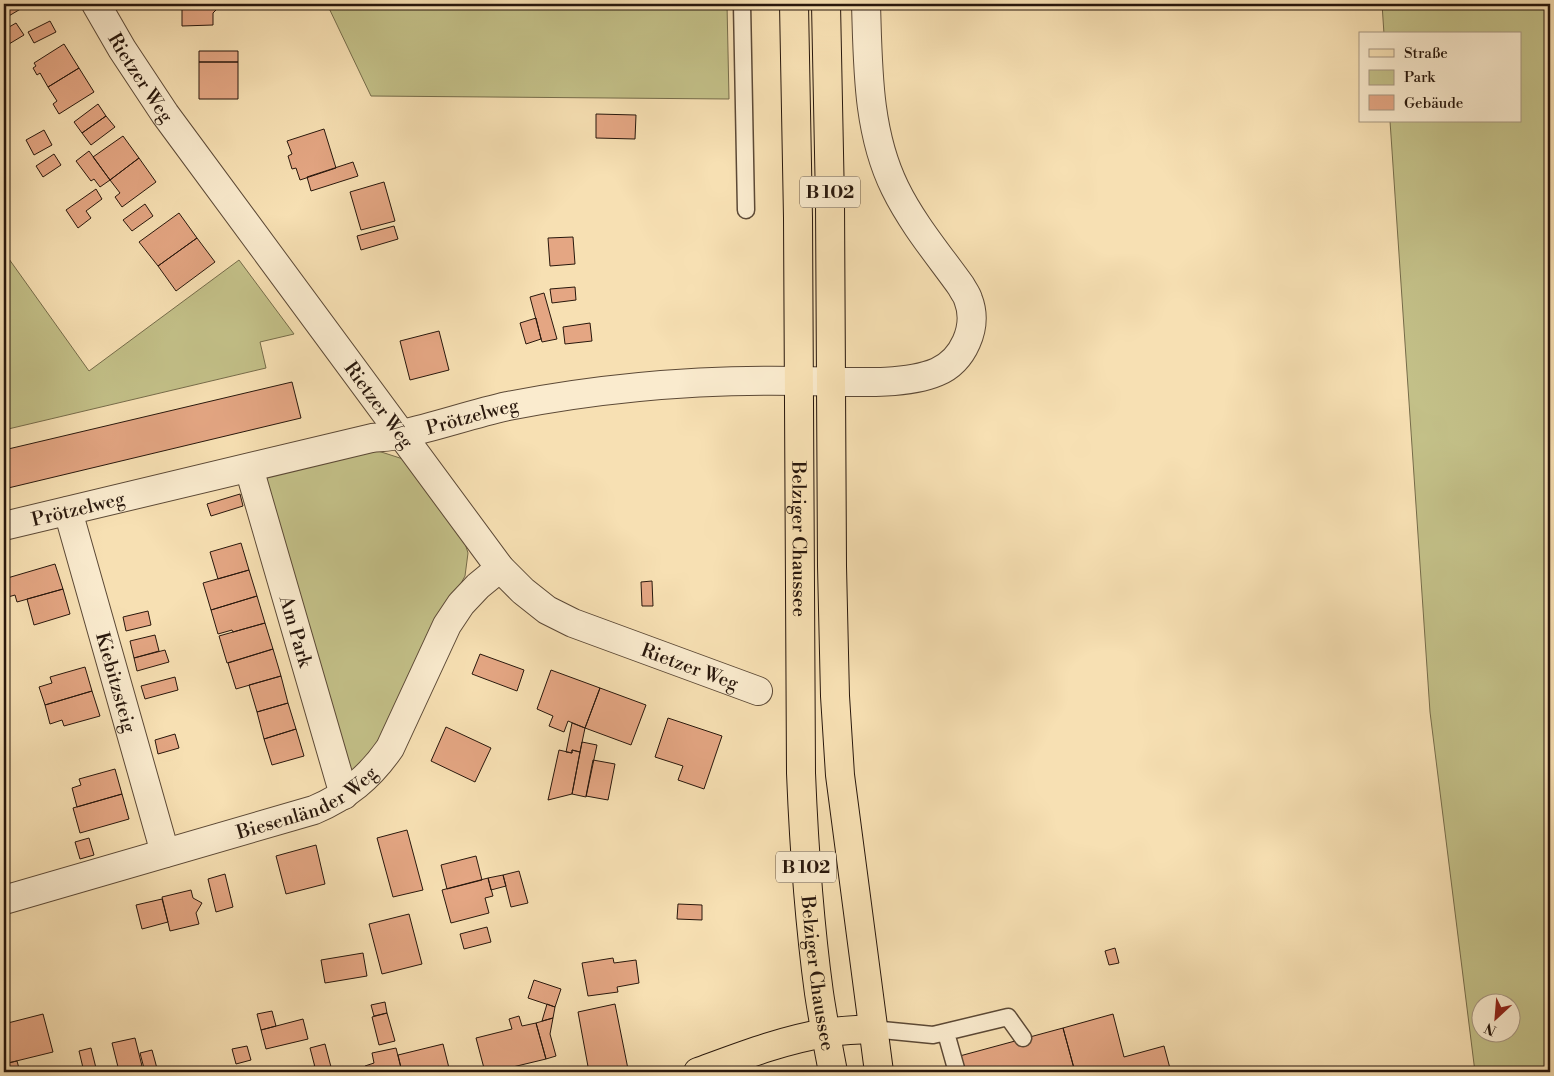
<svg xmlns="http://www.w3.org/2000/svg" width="1554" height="1076" viewBox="0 0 1554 1076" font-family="'Libre Bodoni',serif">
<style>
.green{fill:#c3c088;stroke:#766c4a;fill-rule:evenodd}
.building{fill:#e4a683;stroke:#28170c}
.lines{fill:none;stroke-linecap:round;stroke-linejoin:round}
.service-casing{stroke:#5c4936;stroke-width:19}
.minor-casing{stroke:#5c4936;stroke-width:30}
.primary-casing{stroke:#28170c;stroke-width:30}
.service{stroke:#faebce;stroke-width:16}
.minor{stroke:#faebce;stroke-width:28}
.primary{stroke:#f7e0b3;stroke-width:28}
.labels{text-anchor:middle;stroke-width:4;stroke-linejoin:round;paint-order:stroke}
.shield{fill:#faebce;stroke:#675746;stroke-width:1}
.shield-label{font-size:18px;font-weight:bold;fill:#28170c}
.street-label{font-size:19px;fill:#28170c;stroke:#faebce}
</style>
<rect width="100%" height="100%" fill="#f7e0b3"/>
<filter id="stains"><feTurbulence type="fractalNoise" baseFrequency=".004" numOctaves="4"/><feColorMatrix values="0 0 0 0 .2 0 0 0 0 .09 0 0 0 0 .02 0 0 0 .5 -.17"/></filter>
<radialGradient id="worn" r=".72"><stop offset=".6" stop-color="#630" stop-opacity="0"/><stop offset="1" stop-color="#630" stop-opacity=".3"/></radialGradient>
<path class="green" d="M327 4H727L729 99 371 96Z
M1382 4H1550V1072H1475L1430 712 1390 121H1520V34H1384ZM1482 1004H1512V1034H1482Z
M4 252 89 371 239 260 294 334 260 342 266 368 4 430Z
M372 449 403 459 464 540 468 553 465 576 438 625 384 741 357 773 350 771 259 474Z"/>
<path class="building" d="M4 4H29L7 17 4 13Z
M182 4H216V10L213 13V25L182 26Z
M50 21 56 32 34 43 28 32Z
M16 23 24 35 4 47V30Z
M64 44 79 68 48 87 40 73 37 75 33 68 36 66 34 63Z
M199 51H238V62H199Z
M199 62H238V99H199Z
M79 68 94 92 59 114 53 104 57 101 48 87Z
M98 104 106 116 82 133 74 122Z
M596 114 636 115 635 139 596 138Z
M106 116 115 127 91 145 82 133Z
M324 129 336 168 300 180 296 168 292 169 288 156 292 154 287 141Z
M44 130 52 145 34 155 26 140Z
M123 136 139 158 110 180 93 157Z
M89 151 110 180 100 187 94 179 91 181 76 161Z
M54 154 61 165 43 177 36 166Z
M139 158 156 182 122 207 115 197 120 193 110 180Z
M353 162 358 176 311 191 307 177Z
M384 182 395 221 361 230 350 192Z
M96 189 102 199 86 211 91 218 78 228 66 210Z
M145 204 153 216 132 231 123 220Z
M179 213 197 238 158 266 139 242Z
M394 226 398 239 361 250 357 236Z
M573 237 575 264 550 266 548 238Z
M197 238 215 262 176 291 158 266Z
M575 287 576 300 552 303 550 289Z
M544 293 557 339 542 342 530 297Z
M536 318 541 339 526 344 520 323Z
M590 323 592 341 565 344 563 327Z
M439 331 449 370 410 380 400 341Z
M292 382 301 418 4 489V450Z
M240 494 243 506 211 516 207 504Z
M241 543 249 570 218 579 210 552Z
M55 564 63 589 17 602 15 595 8 597 4 595V579Z
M249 570 257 596 211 610 203 583Z
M652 581 653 606H642L641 582Z
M63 589 70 614 34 625 27 599Z
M257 596 265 623 233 632 232 630 218 634 211 610Z
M148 611 151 625 126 631 123 617Z
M265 623 273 649 227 663 219 636Z
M155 635 159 651 134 658 130 641Z
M273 649 281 676 236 689 228 663Z
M165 650 169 662 137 671 134 658Z
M480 654 524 670 517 691 472 674Z
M85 667 92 691 45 705 39 687 52 683 50 677Z
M551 670 600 688 585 728 568 721 564 732 549 726 553 716 537 709Z
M281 676 288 703 257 712 249 685Z
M175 677 178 690 145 699 141 686Z
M600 688 646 705 631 745 585 728Z
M92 691 100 716 64 726 62 720 50 724 45 705Z
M288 703 296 729 264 739 257 712Z
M668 718 722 736 704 789 678 780 683 766 655 757Z
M572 723 585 728 580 752 572 750V753L566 752Z
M446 727 491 748 475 782 431 761Z
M296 729 304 756 272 765 264 739Z
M175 734 179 748 158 754 155 740Z
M582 742 597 745 586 797 572 794Z
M559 750 572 753V750L580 752 572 794 548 800Z
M593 760 615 764 608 800 586 796Z
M115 769 122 794 77 807 72 788 81 785 79 779Z
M122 794 129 819 80 833 73 808Z
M407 830 423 890 393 897 377 838Z
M89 838 94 855 80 859 75 842Z
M316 845 325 884 286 894 276 856Z
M476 856 482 880 447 889 441 865Z
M4 859 9 876 4 877Z
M519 871 528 903 511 907 503 875Z
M225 874 233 907 216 912 208 879Z
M503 875 506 886 491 890 488 878Z
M488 878 493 896 485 898 489 913 451 923 442 890Z
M191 890 193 898 202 903 196 913 199 924 170 931 162 897Z
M162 899 168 922 142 929 136 905Z
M678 904 702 905V920L677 919Z
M409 914 422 964 382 974 369 924Z
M487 927 491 942 464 949 460 934Z
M1115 948 1119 963 1109 965 1105 951Z
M363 953 367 976 325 983 321 960Z
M613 958 614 963 636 960 639 983 617 987 618 992 588 996 582 963Z
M534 980 561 989 555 1007 528 998Z
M385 1002 387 1013 374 1016 371 1005Z
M547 1004 555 1007 553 1018 542 1021Z
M615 1004 628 1069 609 1072H589L578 1012Z
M272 1011 276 1026 261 1030 257 1014Z
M387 1013 395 1041 379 1045 372 1017Z
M43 1014 53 1052 4 1064V1024Z
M1113 1014 1124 1057 1164 1046 1171 1072H1075L1063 1028Z
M519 1016 522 1026 536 1023 546 1059 492 1072H485L476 1038 512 1029 509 1019Z
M553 1018 550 1034 556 1056 546 1059 536 1023Z
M303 1019 308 1039 266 1049 261 1030Z
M1063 1028 1075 1072H960L956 1057Z
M135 1038 142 1066 119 1071 112 1043Z
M325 1044 331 1067 316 1071 310 1048Z
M443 1044 450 1072H402L398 1055Z
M247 1046 251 1060 236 1064 232 1049Z
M91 1048 97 1072H84L79 1051Z
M396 1048 402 1072H367L365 1066 374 1063 372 1053Z
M152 1050 158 1072H145L140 1053Z
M17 1061 20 1072H4V1064Z
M315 1066 316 1072H290Z"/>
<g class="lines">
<defs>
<path id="service" d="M742 4 746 210
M872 1029 933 1035 1008 1017 1023 1038
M946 1033 957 1072"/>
<g id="minor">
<path id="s1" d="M96 4 122 49 165 114 500 568 523 591 547 610 573 623 758 691"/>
<path id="s2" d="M249 468 344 795"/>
<path id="s3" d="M68 511 165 853"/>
<path id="s4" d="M4 526 372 438C382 437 392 437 402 434 438 426 472 414 508 406 605 387 703 379 801 381 840 381 902 387 937 372 963 361 979 327 968 299 967 295 963 290 961 286 938 254 912 223 895 188 867 131 868 65 866 4"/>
<path id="s5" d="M4 900 314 810C347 796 370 777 390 748L447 625 461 604 478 586 500 568"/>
</g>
<g id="primary">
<path id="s6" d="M794 4 798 218 801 773C804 847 809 920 819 993 823 1020 828 1046 833 1072"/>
<path d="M826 4 830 202 832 566 835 696 840 775 879 1072"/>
<path d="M698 1072C739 1057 782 1040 826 1033 841 1030 857 1030 872 1029"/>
</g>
</defs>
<use href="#service" class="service-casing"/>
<use href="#minor" class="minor-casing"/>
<use href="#primary" class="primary-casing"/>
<use href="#service" class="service"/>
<use href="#minor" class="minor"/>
<use href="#primary" class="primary"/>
</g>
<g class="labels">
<g class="shield">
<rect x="800" y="176.5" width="60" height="31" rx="4"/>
<rect x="776" y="851.5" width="60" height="31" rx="4"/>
</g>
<g class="shield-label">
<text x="830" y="198">B 102</text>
<text x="806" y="873">B 102</text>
</g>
<g class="street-label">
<text dy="7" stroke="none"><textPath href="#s1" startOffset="86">Rietzer Weg</textPath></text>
<text dy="7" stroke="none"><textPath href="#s1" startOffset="491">Rietzer Weg</textPath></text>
<text dy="7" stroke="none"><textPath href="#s4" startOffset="481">Prötzelweg</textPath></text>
<text dy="7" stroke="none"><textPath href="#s4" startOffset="76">Prötzelweg</textPath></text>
<text dy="7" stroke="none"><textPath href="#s6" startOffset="535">Belziger Chaussee</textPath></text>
<text dy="7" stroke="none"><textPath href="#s2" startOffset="170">Am Park</textPath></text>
<text dy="7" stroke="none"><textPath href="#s1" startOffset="911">Rietzer Weg</textPath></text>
<text dy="7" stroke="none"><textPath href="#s3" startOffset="178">Kiebitzsteig</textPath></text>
<text dy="7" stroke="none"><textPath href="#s5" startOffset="319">Biesenländer Weg</textPath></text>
<text dy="7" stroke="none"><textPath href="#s6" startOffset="970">Belziger Chaussee</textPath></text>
</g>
</g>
<rect width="1554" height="1076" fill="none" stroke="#f7e0b3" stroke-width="20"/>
<rect x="5" y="5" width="1544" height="1066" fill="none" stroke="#28170c" stroke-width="2.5"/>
<rect x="10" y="10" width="1534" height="1056" fill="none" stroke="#28170c"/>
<rect x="1359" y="32" width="162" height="90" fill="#faebce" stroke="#a69680"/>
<rect x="1369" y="49" width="25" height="8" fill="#f7e0b3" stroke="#a69680"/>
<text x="1404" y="58" font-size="15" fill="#28170c">Straße</text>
<rect x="1369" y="70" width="25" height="15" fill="#c3c088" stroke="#a69680"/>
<text x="1404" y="82" font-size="15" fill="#28170c">Park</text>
<rect x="1369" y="95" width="25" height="15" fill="#e4a683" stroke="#a69680"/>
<text x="1404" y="108" font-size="15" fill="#28170c">Gebäude</text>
<g transform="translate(1496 1018) rotate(206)"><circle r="24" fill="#faebce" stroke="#a69680"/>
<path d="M0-4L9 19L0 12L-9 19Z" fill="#8f2418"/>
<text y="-8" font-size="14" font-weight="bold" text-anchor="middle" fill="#28170c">N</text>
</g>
<rect width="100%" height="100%" filter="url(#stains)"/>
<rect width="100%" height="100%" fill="url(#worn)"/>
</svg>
